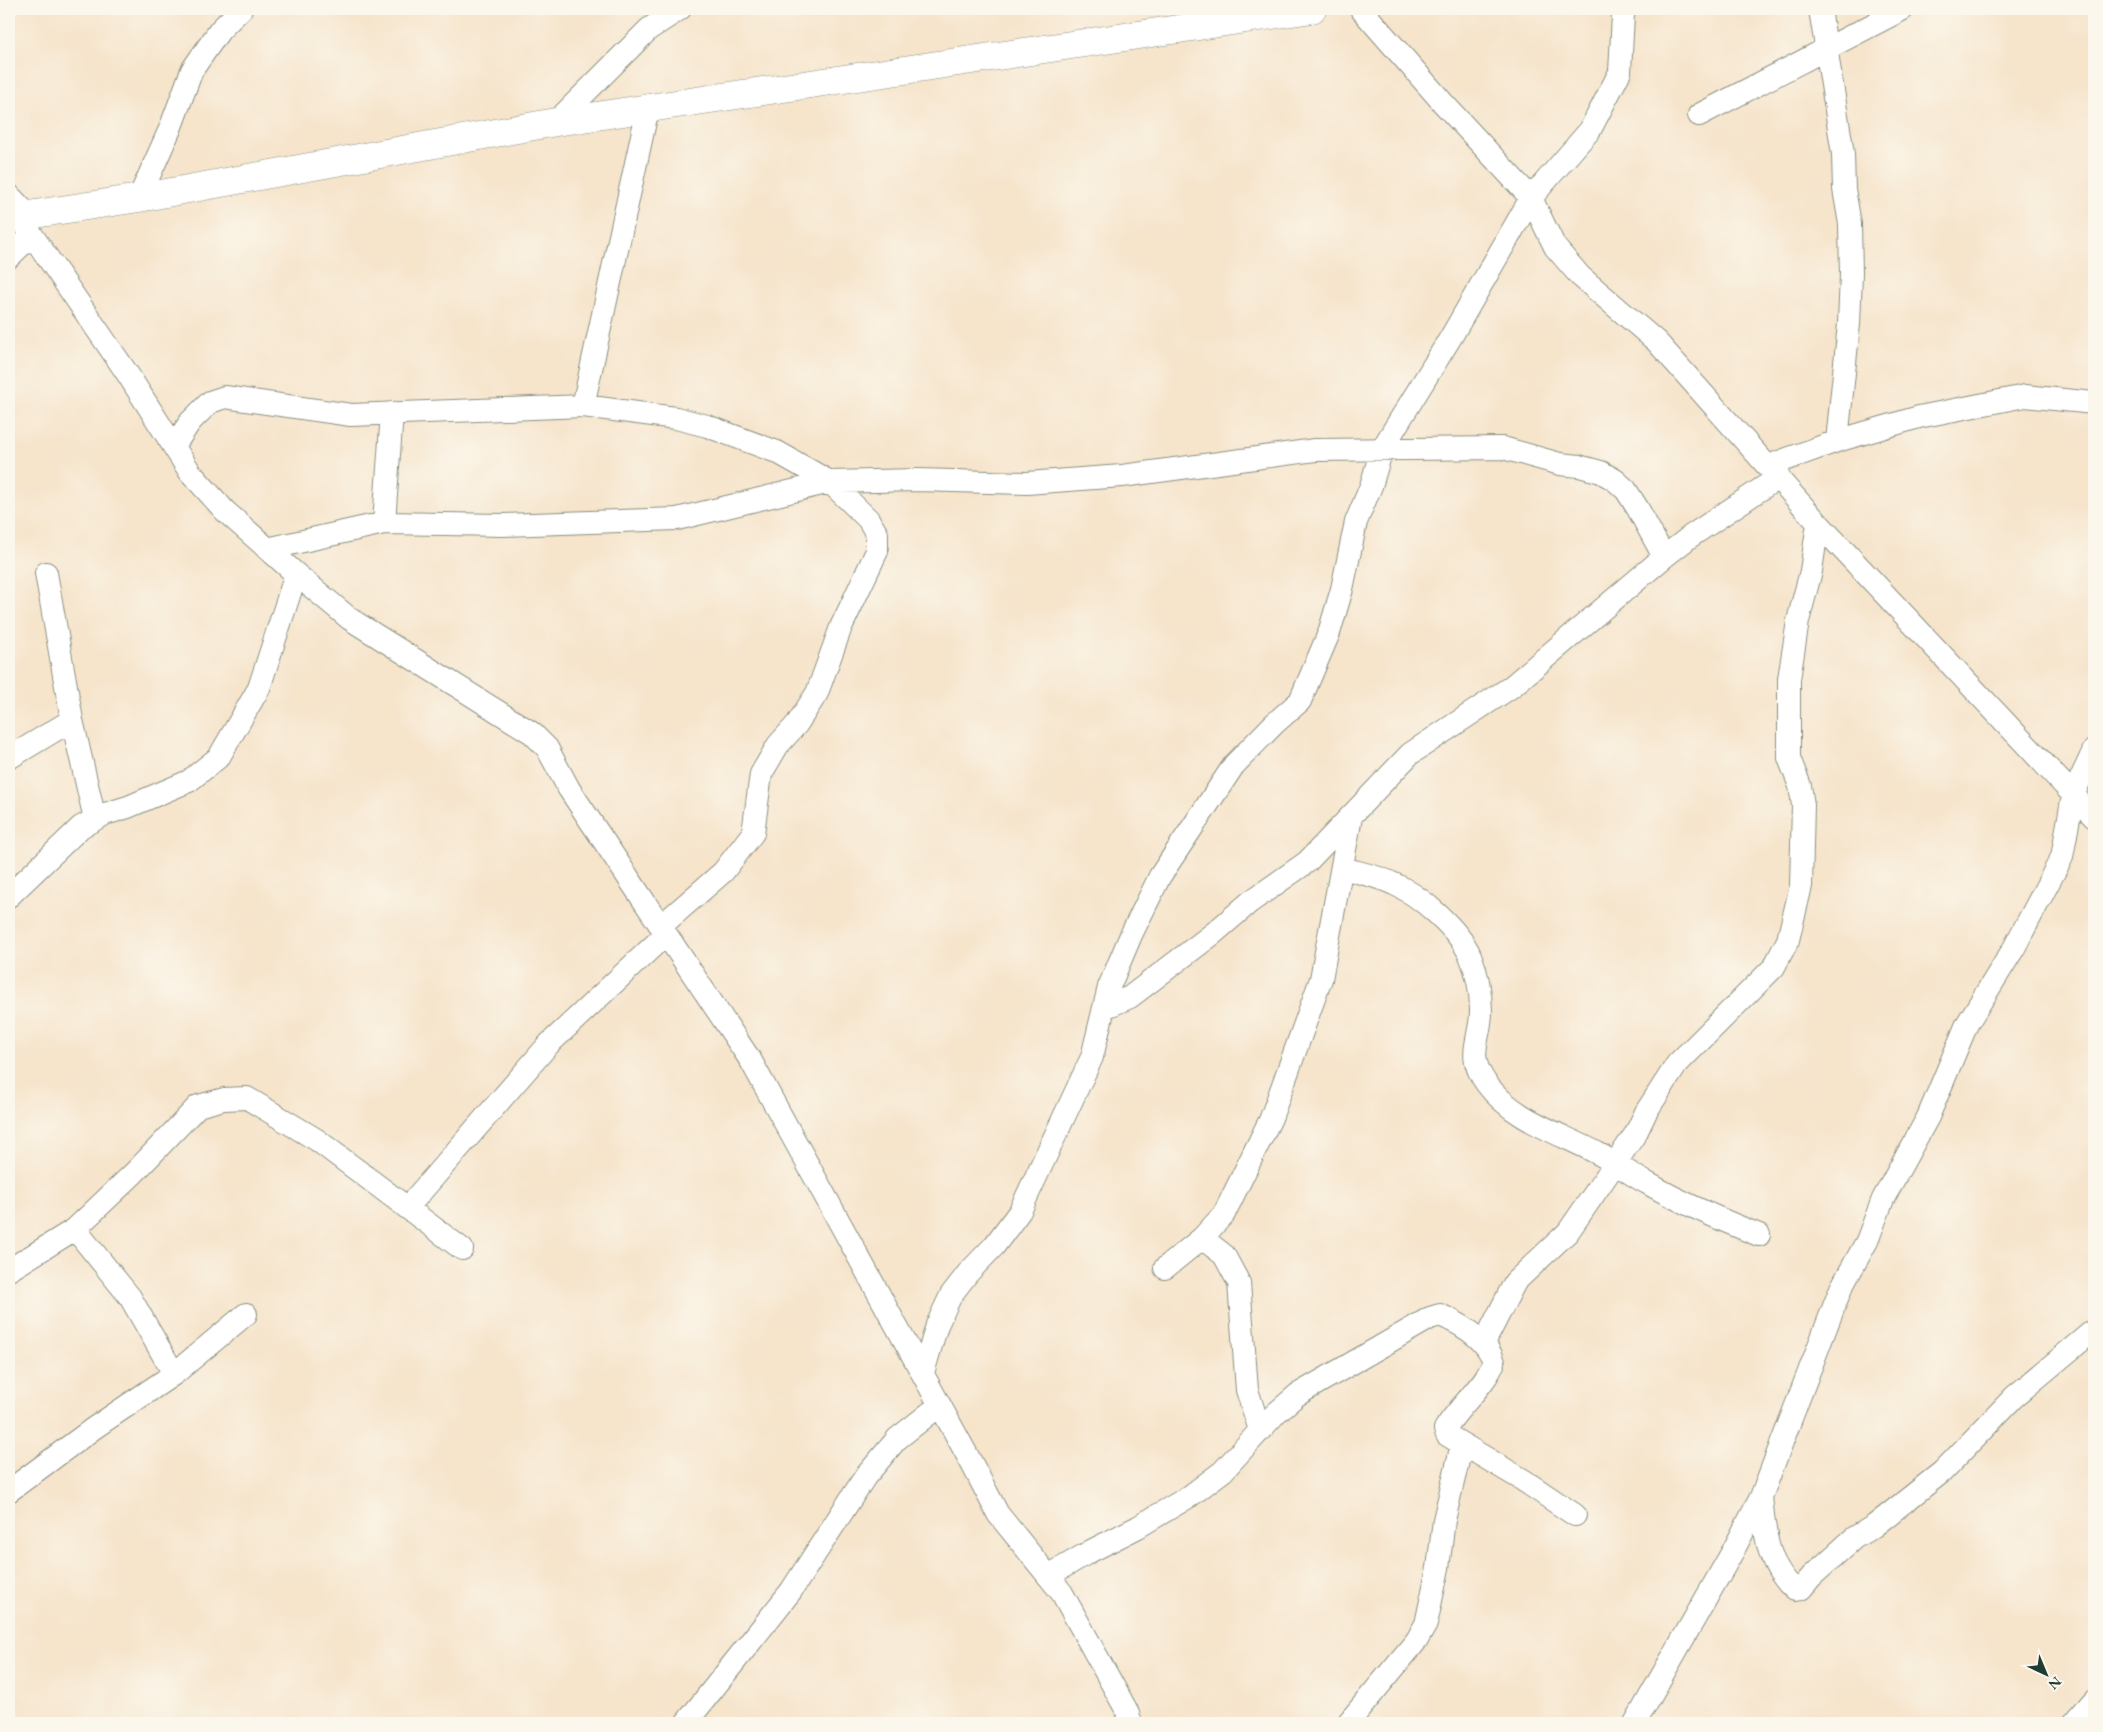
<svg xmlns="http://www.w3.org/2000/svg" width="2103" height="1732" viewBox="0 0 2103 1732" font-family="'EB Garamond',serif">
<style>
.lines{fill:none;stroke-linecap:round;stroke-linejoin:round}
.minor-casing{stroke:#8a9080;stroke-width:24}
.tertiary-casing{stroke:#8a9080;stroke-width:29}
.minor{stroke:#fff;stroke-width:22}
.tertiary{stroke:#fff;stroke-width:28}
</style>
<rect width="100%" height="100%" fill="#fbf7ec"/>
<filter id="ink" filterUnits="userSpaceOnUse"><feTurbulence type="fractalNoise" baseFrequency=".02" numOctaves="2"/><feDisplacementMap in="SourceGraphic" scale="10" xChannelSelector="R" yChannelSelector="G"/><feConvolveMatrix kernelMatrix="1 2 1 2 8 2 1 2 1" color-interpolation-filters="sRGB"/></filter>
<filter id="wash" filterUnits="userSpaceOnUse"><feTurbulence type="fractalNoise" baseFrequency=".0096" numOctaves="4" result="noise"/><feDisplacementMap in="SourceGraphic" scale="20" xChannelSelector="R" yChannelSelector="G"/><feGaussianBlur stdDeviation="1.12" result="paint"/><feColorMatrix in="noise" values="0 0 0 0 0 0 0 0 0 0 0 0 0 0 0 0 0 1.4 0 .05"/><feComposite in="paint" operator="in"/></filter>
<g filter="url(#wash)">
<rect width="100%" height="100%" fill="#f6e4cb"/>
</g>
<g filter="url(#ink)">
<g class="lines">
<defs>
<path id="minor" d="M1361 9 1444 104 1531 198 1555 247 1580 276 1657 342 1818 523 2094 817
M1820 9 1843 154 1844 189 1850 224 1851 274 1849 324 1837 441
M1699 115 1903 9
M556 122 649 29 680 9
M9 195 28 215
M139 198 170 129 192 70 220 30 241 9
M19 216 127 373 190 472 225 511 296 574 350 619 532 733 547 748 569 789 751 1061 971 1462 998 1514 1062 1593 1127 1711 1131 1723
M9 257 32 235
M583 406 648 108
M174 446 190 422 210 402 225 397 351 415 583 406 676 418 707 426 777 452 830 482 868 519 877 534V551L841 627 817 693 797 724 778 745 761 774 753 833 723 872 661 926
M1768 466 1837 441 1919 417 2025 396 2094 403
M384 523 392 413
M267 549 384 523 504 525 677 519 830 482 918 480 1027 483 1122 476 1315 450 1503 448 1560 464 1579 466 1601 472 1615 480 1626 490 1638 509 1664 557
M46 573 72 720 95 819
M9 758 72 720
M1343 868C1360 873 1378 876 1394 884 1420 895 1458 929 1470 955 1477 972 1481 993 1481 1011 1481 1040 1465 1054 1486 1083 1513 1120 1558 1132 1597 1153 1615 1162 1631 1175 1649 1184 1684 1204 1721 1220 1759 1235
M9 896 81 827 105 814 128 807 189 781 219 757 259 688 296 574
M1104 1008 1130 997 1214 933 1250 902 1307 862 1410 754 1511 687 1664 557 1691 536 1779 477
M407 1208 549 1044 666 934
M75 1229 130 1297 174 1374
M1202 1238 1224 1255 1239 1283 1247 1390 1260 1430
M1165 1268 1202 1238 1224 1214 1271 1118 1321 979 1351 817
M9 1270 75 1229 134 1173 198 1106 224 1099 247 1098 317 1140 462 1249
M1484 1343 1515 1282 1568 1232 1636 1133 1646 1112 1677 1064 1774 967 1788 940 1801 886 1803 805 1800 786 1789 758V679L1798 621 1811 571 1818 523
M923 1373 937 1325 951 1295 968 1273 994 1246 1020 1211 1092 1057 1109 987 1131 935 1160 876 1234 765 1274 724 1300 701 1329 633 1342 589 1356 522 1371 486 1382 449 1451 337 1531 198 1590 130 1620 72 1623 15 1625 9
M9 1491 94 1428 174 1374 246 1314
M1761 1497C1765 1533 1766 1564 1795 1590L1801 1589 1812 1576 1854 1538 1874 1526 1942 1472 2014 1397 2094 1330
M1048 1576 1091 1551 1138 1527 1190 1496 1223 1471 1276 1413 1297 1395 1430 1318 1440 1315C1461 1324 1487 1339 1494 1362 1487 1383 1458 1407 1445 1429L1447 1435 1523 1480 1575 1515
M686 1723 791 1591 865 1477 897 1439 940 1405
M1348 1723 1417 1640 1426 1624 1438 1568 1444 1520 1462 1444
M1635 1723 1733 1551 1761 1497 1841 1288 1867 1241 1883 1199 1928 1117 1967 1024 2014 948 2062 857 2073 795 2094 750
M2072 1723 2094 1698"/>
<path id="tertiary" d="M9 218 139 198 556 122 1312 9"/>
</defs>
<use href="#minor" class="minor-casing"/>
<use href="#tertiary" class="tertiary-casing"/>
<use href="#minor" class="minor"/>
<use href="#tertiary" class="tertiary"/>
</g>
</g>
<rect width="2103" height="1732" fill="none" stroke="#fbf7ec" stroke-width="30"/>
<g transform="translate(2046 1674) rotate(136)" stroke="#fbf7ec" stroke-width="4" paint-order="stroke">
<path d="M0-4L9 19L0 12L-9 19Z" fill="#1f3d34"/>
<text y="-8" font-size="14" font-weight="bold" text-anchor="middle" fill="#1f3d34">N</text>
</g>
</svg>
